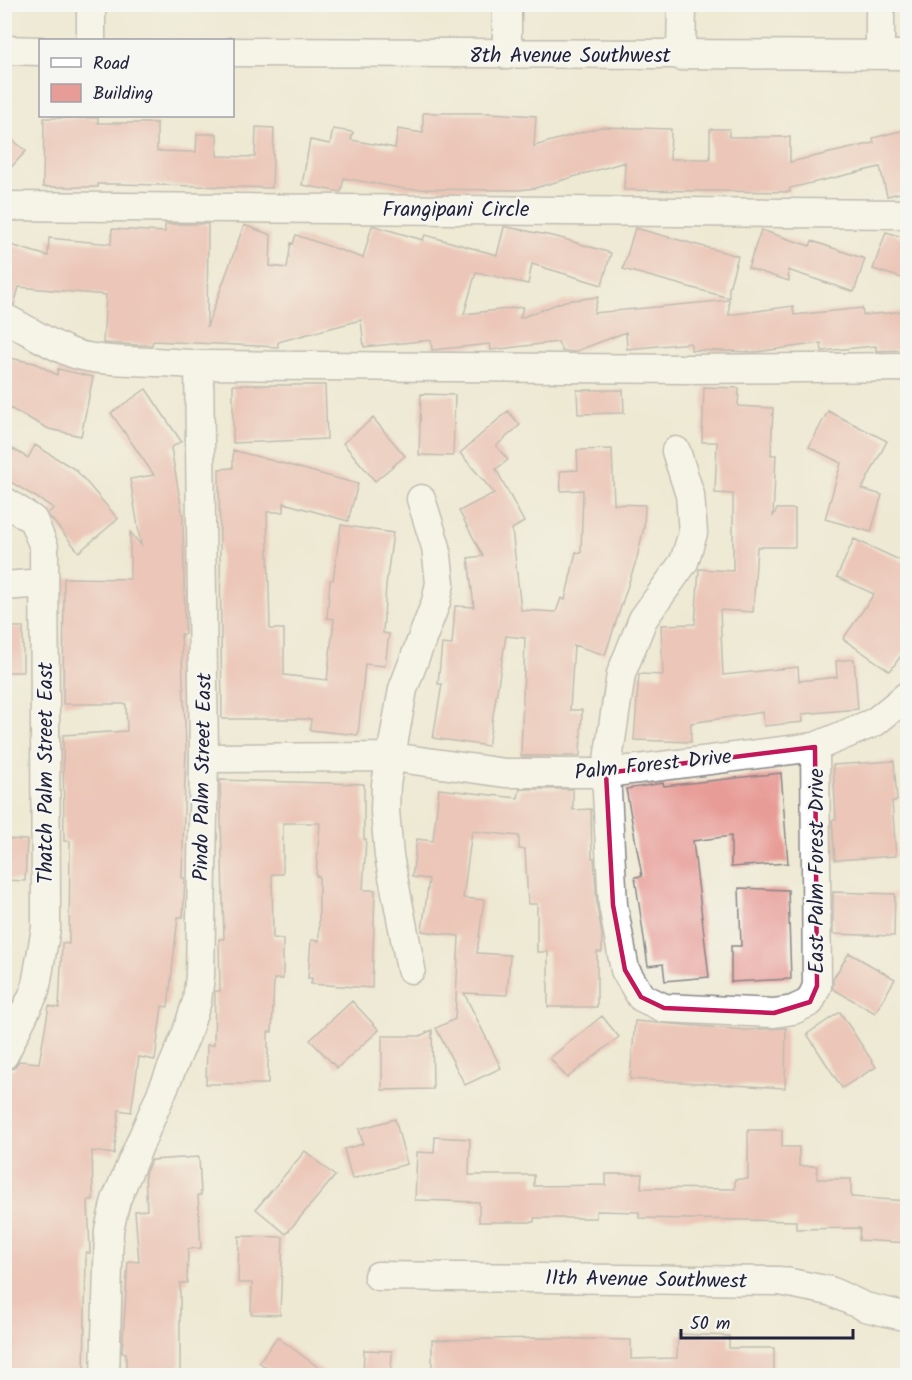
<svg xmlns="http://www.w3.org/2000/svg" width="912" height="1380" viewBox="0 0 912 1380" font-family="Kalam,sans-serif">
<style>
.building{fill:#e89c97}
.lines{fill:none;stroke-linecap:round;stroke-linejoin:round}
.minor-casing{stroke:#888687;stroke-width:31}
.minor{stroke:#fff;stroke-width:28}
.marked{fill:none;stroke:#c2185b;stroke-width:4.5;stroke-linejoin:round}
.labels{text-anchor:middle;stroke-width:5;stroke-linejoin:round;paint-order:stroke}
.street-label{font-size:21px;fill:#22223b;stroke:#f6f6f2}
</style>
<rect width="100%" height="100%" fill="#f6f6f2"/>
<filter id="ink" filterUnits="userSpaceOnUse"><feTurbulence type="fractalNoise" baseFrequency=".0167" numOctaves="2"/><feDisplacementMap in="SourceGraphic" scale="12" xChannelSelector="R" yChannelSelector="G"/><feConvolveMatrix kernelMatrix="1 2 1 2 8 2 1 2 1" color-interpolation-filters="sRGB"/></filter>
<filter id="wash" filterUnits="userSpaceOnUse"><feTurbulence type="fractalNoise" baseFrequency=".008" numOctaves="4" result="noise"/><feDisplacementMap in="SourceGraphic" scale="24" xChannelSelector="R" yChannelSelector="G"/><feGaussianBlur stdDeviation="1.35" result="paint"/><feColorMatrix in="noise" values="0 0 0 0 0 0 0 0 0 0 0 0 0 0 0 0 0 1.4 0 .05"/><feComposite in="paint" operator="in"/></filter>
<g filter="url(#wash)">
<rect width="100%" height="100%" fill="#eee9d3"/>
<g id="blocks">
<path class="building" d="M423 113H489L536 116 534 146 601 127 671 129 670 159H710V129H729V137H790V162L874 143 873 138 908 129V191L887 196 880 167 790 188V192L624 190 625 162 535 188 519 190 405 189 344 178 341 192 302 185 310 140 330 144 333 129 353 132 351 140 395 148 398 129 423 133Z
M44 118H98V123H157V151L196 152 197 134H217V156L255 157 256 127 274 128 272 188 119 184H98V187H43Z
M4 133 26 151 4 175Z
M165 224H208L207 327 244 225 271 235 270 266 287 268 291 243 293 244 296 235 363 258 372 226H375L423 240 425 235 497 255 504 227H507L557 237 611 253 602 285 532 264 528 284 476 272 464 314 523 307 520 318 565 301 598 297 594 313 729 300V315L793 306 794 315 862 308 863 315 908 311V350L876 351V346L822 351 821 343 756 352 691 350V343L627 349 626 332 574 352 562 351 558 342 491 350 490 344 432 350 431 340 364 347 361 320 278 342V347L153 341 152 345H137L103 343 106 295 19 287 14 305 4 302V243L48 256 49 238 111 244 112 229 165 232Z
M635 228 738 256 729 288V298L623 269Z
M761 230 810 246 812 241 865 259 854 292 788 270 789 281 748 268Z
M886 232 908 239V280L873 269Z
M4 357 35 363 57 375 58 369 93 377 81 436 49 429 4 405Z
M233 385H325L327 439 233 443Z
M704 387 739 388 738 406 773 408 771 455H776L773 517 777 509H795V547H757L753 612 720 610 723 675 798 667 799 681 837 677 836 661 854 659 858 709 802 714 803 722 764 726 763 712 691 723V742L634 740 639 674 663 675 661 625 695 624 699 569 733 571V494L715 493 717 442H702Z
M146 389 181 441 171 448 183 517 185 634H181L186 747 182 878H185L183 917H178L168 1007 162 1006 155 1060 139 1057 131 1112 119 1110 114 1154 92 1151 93 1200H88L90 1253H86L84 1376H4V1071L14 1068 19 1061 39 1063 49 1006 59 1008 62 943 69 944 70 841H64L63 735 127 731 126 704H63L64 578 130 579V532L141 545 130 479 154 475 111 413Z
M577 390H623L624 413 578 414Z
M421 394 455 395 453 456 419 455Z
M508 411 520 425 496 446 508 460 496 469 524 522 512 529 521 610 556 612 561 598 565 600 576 552 581 553 583 490 561 491 560 471 578 470 577 450 612 449 614 504 645 505 644 527 637 558 605 655 574 645 570 710H582L580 756H521L525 638 506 636 488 746 433 738 442 684H438L442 644 452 645 455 606 474 607 468 558 483 556 459 511 494 493 460 453Z
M828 411 887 441 862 489 882 495 871 532 825 519 841 463 809 447Z
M373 418 405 456 375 481 343 443Z
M35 445 76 470 118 519 79 552 50 517 48 513 54 508 4 478V463L13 449 28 458Z
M233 450 358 484 348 521 284 503V512H267L270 629H284V675L327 680 334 619 327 618 330 580H333L341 525 393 533 386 585 383 633 389 634 385 666 365 664 358 735 310 730 311 719H222L219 469 233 468Z
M854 539 908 564V646L890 671 843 639 874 594 837 577Z
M4 627H23V672H4Z
M894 761 897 801H892L896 856 835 860 832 820 836 819 833 765Z
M781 773 788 863 731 867V836L693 841 709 977 665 981 663 964 648 966 635 877 642 876 626 789 663 783 664 786Z
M220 780 364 784V839H366L363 890H375L372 988 311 984 312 978H308L311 940 319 941V876H316L320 823H283V874H272L273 938 283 939V979H274L272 1032H268V1084H206L207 1045H214L215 991H220L219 939H224Z
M439 789 518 798 520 789H573V810L591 809 592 858H594L597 906 602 935V952H597V1007H548V952H537V904H528L525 849H519V836L472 831 463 898 484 900 477 953 510 955 507 995 464 993 501 1068 465 1085 436 1028 455 1019 459 936 422 931 429 879 412 877 417 839 433 841Z
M4 839 27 840 25 881 4 880Z
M739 888 788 890 791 979 731 982V946H741Z
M833 892 895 894 894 936 833 934Z
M849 953 895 979 875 1013 833 989V979Z
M352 1001 379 1030 337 1068 310 1040Z
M840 1012 876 1067 842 1088 807 1034Z
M602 1016 619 1037 567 1078 550 1058Z
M635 1021 747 1030 786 1028 785 1088 630 1079Z
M432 1030 433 1089 382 1090V1036H420Z
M395 1119 407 1164 352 1179 344 1149 363 1144 359 1129Z
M748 1130H782V1147H799V1166H817V1179H851V1197L908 1201V1243L859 1240 860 1228 796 1229V1221L639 1218V1212L596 1211V1218H534V1222H479V1202L415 1200 417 1152 434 1153 435 1137 470 1139 469 1175H534V1186L606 1185V1174H642L641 1188 735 1189V1179H748Z
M305 1151 335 1176 286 1234 256 1209Z
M199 1157 201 1195H198L201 1248 188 1249 187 1283H180V1376H126V1353H122L128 1261 139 1262 135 1211 147 1210 145 1174 151 1160Z
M239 1236 283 1237 280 1315 251 1314 252 1283H238Z
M678 1334 729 1336V1348H774V1376H432V1340L539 1338 631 1340V1359L677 1358Z
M277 1337 330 1376H277L259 1362Z
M364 1350 392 1351 391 1376H363Z"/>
</g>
</g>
<g filter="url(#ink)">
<use href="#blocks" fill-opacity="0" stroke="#888687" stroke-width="1.5"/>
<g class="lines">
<defs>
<path id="minor" d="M91 40V4
M4 50 40 51
M232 52 908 55
M880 54V4
M507 55V4
M681 56 682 4
M4 206 908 214
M4 318C27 329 51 346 75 354 107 364 163 360 199 365L689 369 908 367
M676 451 690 495 693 533 684 562 643 619 621 674 606 773 613 905 625 970 641 997 664 1008 774 1013 793 1010 810 1002 817 986 815 747
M4 501 33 520 44 547 46 900V928L35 991 4 1055
M4 586 44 583
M204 758 392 757 505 773H606L815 747 875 722 908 695
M411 969 389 856 385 811 386 784 403 689 436 602 440 583 436 547 421 499
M378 1276 780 1281 830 1291 865 1307 908 1317
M105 1376 109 1230 116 1200 186 1035 197 1001 200 976 204 758 199 365"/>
</defs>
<use href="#minor" class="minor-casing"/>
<use href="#minor" class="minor"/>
</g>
</g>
<path d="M0 0H912V1380H0ZM815 747 817 986 810 1002 774 1013 664 1008 641 997 625 970 613 905 606 773Z" fill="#eee9d3" fill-opacity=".55" fill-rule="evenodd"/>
<path class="marked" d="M815 747 817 986 810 1002 774 1013 664 1008 641 997 625 970 613 905 606 773Z"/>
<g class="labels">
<g class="street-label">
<text x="570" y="62">8th Avenue Southwest</text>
<text x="456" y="216">Frangipani Circle</text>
<text transform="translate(653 764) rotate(-6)" y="7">Palm Forest Drive</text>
<text transform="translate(45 773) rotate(-90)" y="7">Thatch Palm Street East</text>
<text transform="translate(202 777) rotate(-89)" y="7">Pindo Palm Street East</text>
<text transform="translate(816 871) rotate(-90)" y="7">East Palm Forest Drive</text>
<text transform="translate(646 1279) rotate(1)" y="7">11th Avenue Southwest</text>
</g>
</g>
<rect width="912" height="1380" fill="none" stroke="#f6f6f2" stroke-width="24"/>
<rect x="39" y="39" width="195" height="78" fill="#f6f6f2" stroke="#a1a1a9" stroke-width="1.5"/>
<rect x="51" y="58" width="30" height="9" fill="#ffffff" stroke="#a1a1a9" stroke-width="1.5"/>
<text x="93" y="69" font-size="18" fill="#22223b">Road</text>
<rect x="51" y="84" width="30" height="18" fill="#e89c97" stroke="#a1a1a9" stroke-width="1.5"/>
<text x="93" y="99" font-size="18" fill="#22223b">Building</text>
<path d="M681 1329v9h172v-9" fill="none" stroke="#22223b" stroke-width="3"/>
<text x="690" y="1329" font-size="18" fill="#22223b" stroke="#f6f6f2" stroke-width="4.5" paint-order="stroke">50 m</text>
</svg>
